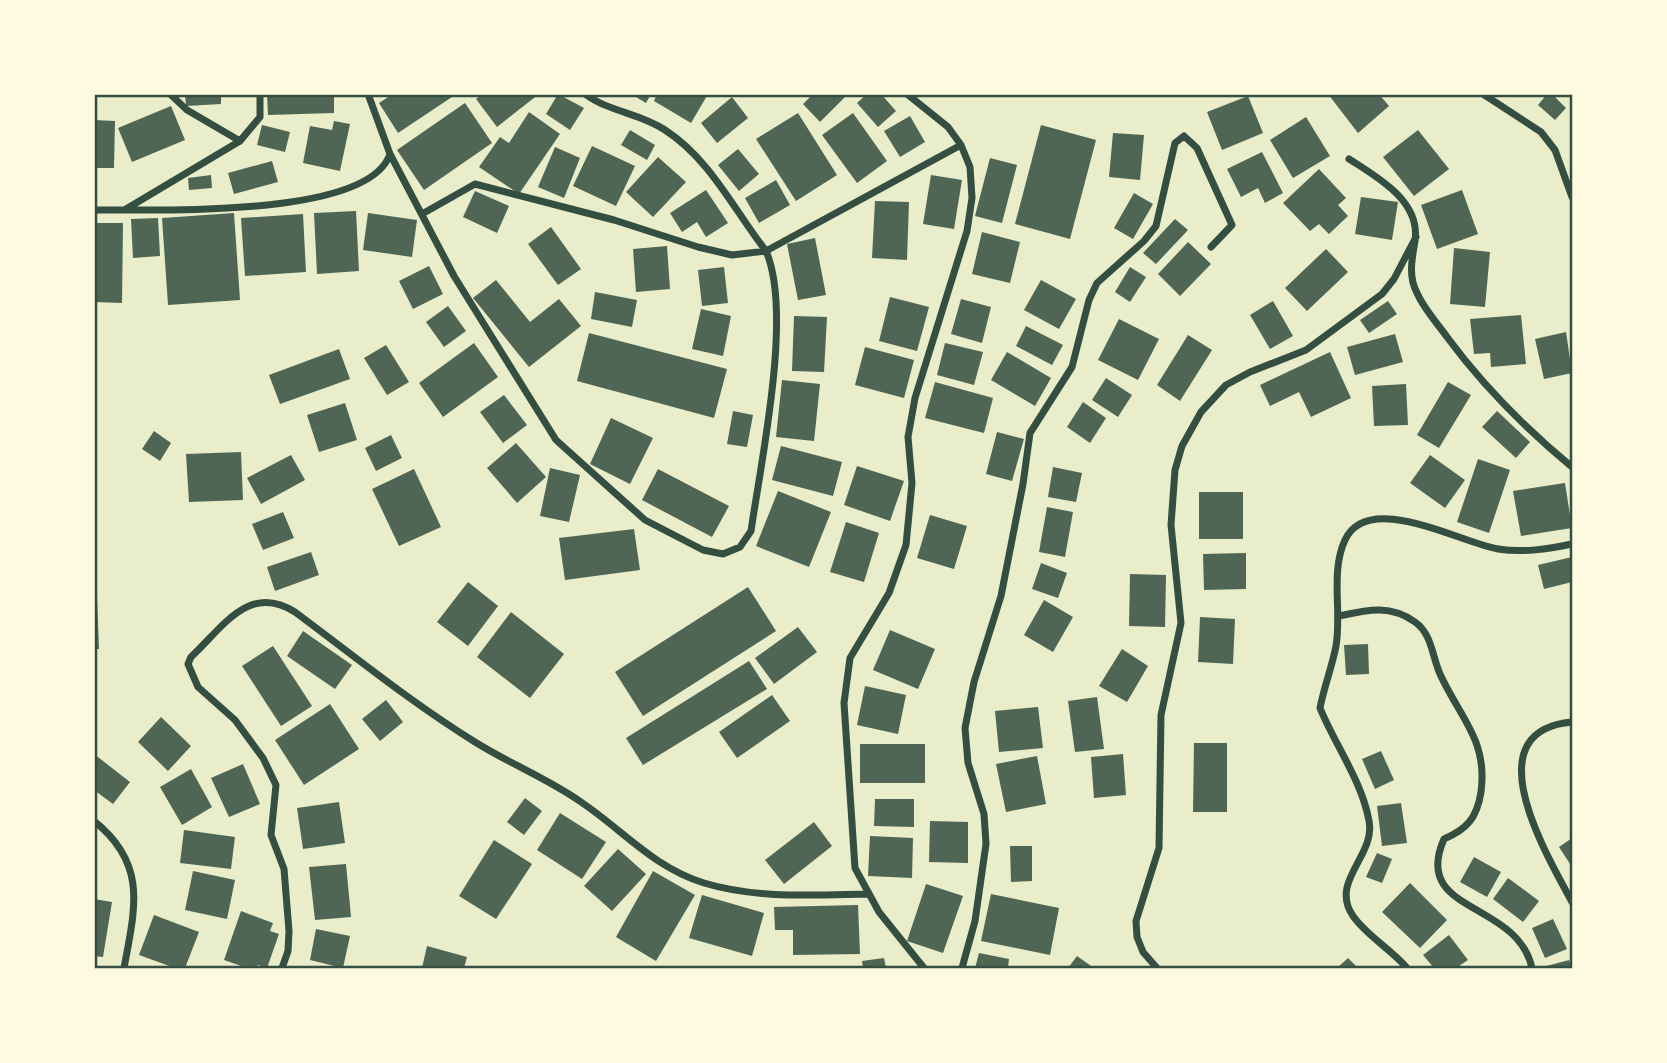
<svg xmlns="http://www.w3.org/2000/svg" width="1667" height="1063" viewBox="0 0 1667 1063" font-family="'Alegreya Sans',sans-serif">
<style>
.building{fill:#4f6655}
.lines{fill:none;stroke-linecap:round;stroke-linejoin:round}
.minor{stroke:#344e41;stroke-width:7}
.neatline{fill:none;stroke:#344e41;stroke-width:2.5}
</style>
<rect width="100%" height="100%" fill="#e9edc9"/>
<path class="building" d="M185 94H221V104L186 106Z
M267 94H334V113L268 115Z
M393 94H450L452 97 398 133 379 103Z
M482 94H539L497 127 476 99Z
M558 94 584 108 570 130 546 114Z
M631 94H651L646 103Z
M657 94H708L691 123 654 101Z
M813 94H848L820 122 803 104Z
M867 94H881L896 111 878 127 857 103Z
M1328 94H1379L1389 106 1358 133Z
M1547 94H1552L1566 108 1555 120 1538 105Z
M1248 96 1263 133 1222 150 1207 112Z
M732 97 748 118 717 143 701 123Z
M465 103 492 143 424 190 397 150Z
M171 106 185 140 132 162 118 128Z
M529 112 560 134 519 194 479 167 500 137 509 143Z
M798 113 837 175 796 201 756 139Z
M853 113 887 161 857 183 822 135Z
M910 116 925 142 900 157 884 131Z
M1306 117 1330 156 1293 178 1270 140Z
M94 120 115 121 114 168H94Z
M334 121 350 124 340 171 303 163 310 126 332 130Z
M262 125 290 132 285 152 257 145Z
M1041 125 1096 140 1070 239 1015 224Z
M630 130 655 145 647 160 621 145Z
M1418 130 1449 169 1414 196 1383 157Z
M1113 133 1144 135 1140 180 1109 177Z
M592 146 635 166 616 206 573 186Z
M555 147 580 158 564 198 538 187Z
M738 149 759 174 739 191 718 165Z
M1262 152 1283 193 1265 203 1258 188 1241 197 1227 169Z
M658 157 686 182 653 217 626 192Z
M990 158 1017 165 1002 223 975 216Z
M272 161 278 182 234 194 228 173Z
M1319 169 1346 198 1338 205 1348 216 1329 234 1319 224 1310 231 1283 203Z
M211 175 212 188 189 190 188 178Z
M931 175 962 180 954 229 923 224Z
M776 180 790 205 759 223 745 198Z
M706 190 728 223 706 237 697 222 682 232 670 213Z
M1462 190 1478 234 1437 249 1421 205Z
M475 191 509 206 497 233 463 217Z
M1134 193 1153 204 1133 239 1114 228Z
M1361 197 1398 202 1392 240 1355 234Z
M875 201 909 202 907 260 872 258Z
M356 211 359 271 317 274 314 213Z
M234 213 240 300 168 305 162 218Z
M368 213 417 220 412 257 363 250Z
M303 214 306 272 245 276 241 218Z
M158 218 160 256 133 258 131 219Z
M1175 219 1188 230 1156 264 1143 253Z
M94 223H123L122 303 94 302Z
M551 227 581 269 558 285 528 244Z
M982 232 1020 242 1010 283 972 274Z
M815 238 826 295 798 300 787 244Z
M1188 242 1211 264 1180 296 1158 274Z
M667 246 670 289 636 292 633 249Z
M1454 248 1490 252 1485 307 1450 304Z
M1326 249 1348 272 1307 311 1285 288Z
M429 266 443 294 413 309 399 281Z
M724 267 728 303 702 306 698 270Z
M1130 267 1146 277 1130 302 1115 292Z
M496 280 530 322 559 299 581 326 529 367 473 298Z
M1041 280 1076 299 1059 329 1024 310Z
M595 292 637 300 632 327 591 319Z
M890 297 929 307 917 351 879 341Z
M961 299 991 307 982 343 951 334Z
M1273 301 1293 336 1270 349 1250 315Z
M1388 301 1397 314 1369 333 1360 320Z
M448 306 466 331 444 347 426 322Z
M701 309 731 316 723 356 692 349Z
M1521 315 1526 364 1491 367 1490 353 1474 354 1470 319Z
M794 316 827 317 824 372 792 371Z
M1119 319 1159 339 1138 380 1098 360Z
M1026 326 1063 345 1052 365 1016 346Z
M1566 332 1572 373 1544 379 1535 339Z
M589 333 727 369 714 418 577 381Z
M1395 334 1403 362 1355 375 1347 347Z
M1188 335 1212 350 1180 401 1157 385Z
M474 343 498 377 443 417 419 383Z
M945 343 983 352 974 385 937 375Z
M386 345 409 382 387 395 364 358Z
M865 347 914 360 904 398 855 385Z
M339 349 350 379 280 404 269 375Z
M1007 352 1051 378 1035 406 991 380Z
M1330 352 1351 398 1311 417 1299 392 1270 406 1260 385Z
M1106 378 1132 395 1118 417 1092 400Z
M782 380 820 384 814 441 776 437Z
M935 382 993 398 984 433 925 418Z
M1448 382 1471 395 1439 448 1417 435Z
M1406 384 1408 425 1374 426 1372 386Z
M504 395 527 425 503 443 480 412Z
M1083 402 1106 418 1090 443 1067 427Z
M345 403 357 440 319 452 307 415Z
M733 411 753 415 747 447 727 444Z
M1497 411 1530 442 1516 458 1482 427Z
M611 418 653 438 630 484 590 464Z
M154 431 171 443 160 461 142 449Z
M997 432 1024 439 1012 481 986 474Z
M391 435 402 458 376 471 365 448Z
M516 443 546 477 517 503 487 468Z
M781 446 842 462 833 496 772 480Z
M241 452 243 500 189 502 186 454Z
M291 455 305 480 261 504 247 478Z
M1430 455 1465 480 1445 508 1410 483Z
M1478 459 1510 470 1489 533 1457 522Z
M857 466 904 481 890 521 844 505Z
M1053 467 1082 473 1076 502 1048 497Z
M550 468 580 475 569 522 540 516Z
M414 469 441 527 399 546 372 489Z
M658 469 729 506 712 537 642 500Z
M1565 483 1572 528 1521 536 1513 491Z
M778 491 831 512 809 567 756 546Z
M1199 492H1243V539H1199Z
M1047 507 1073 512 1065 557 1039 552Z
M283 512 294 538 263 550 252 524Z
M930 515 967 526 954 569 917 558Z
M846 522 879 533 864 582 830 572Z
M634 529 640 570 565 580 559 538Z
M311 552 319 575 275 591 267 567Z
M1246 553V589L1204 590 1203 554Z
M1572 557V582L1544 589 1538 565Z
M1041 563 1067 573 1058 598 1032 589Z
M1130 574 1166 575 1165 627 1129 626Z
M468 582 498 606 468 646 437 622Z
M748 587 776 631 643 716 615 672Z
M94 596H97L99 649H94Z
M1044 600 1073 617 1053 652 1024 635Z
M511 612 564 654 530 698 477 657Z
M1200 617 1235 619 1233 664 1198 662Z
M798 627 817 652 774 684 755 658Z
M890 630 935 649 918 689 873 670Z
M303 631 352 665 335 689 287 656Z
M1368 644 1369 674 1346 675 1344 645Z
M273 646 312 706 281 726 242 666Z
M1122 649 1148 666 1127 702 1099 686Z
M749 661 767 689 643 765 626 738Z
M865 686 906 695 898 734 857 725Z
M772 695 790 721 737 758 719 732Z
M1097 697 1104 749 1075 752 1068 701Z
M386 700 403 722 380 741 362 719Z
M330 704 359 749 304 785 275 740Z
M1038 707 1043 748 999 752 995 711Z
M161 717 191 746 168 771 138 742Z
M1194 743H1227V812H1193Z
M860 744H925V783H860Z
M1381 751 1394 780 1375 789 1362 759Z
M94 754 130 782 113 804 94 790Z
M1123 754 1126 795 1094 798 1091 757Z
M1037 756 1046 804 1006 812 996 764Z
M243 764 260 804 229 817 211 778Z
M191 769 212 807 182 825 160 787Z
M525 798 542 811 524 835 507 822Z
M875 799H914V827L874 826Z
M339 802 345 843 303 849 297 808Z
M1401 803 1407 843 1382 846 1377 806Z
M560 813 606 842 582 879 537 850Z
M930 821 968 822V863L929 862Z
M814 822 832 846 784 884 765 860Z
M184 830 235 837 231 869 180 863Z
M870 836 913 838 912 878 868 876Z
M1572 838V867L1559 847Z
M494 840 532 864 496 919 459 896Z
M1010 846H1032V881L1011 882Z
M618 849 646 874 612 911 584 886Z
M1377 853 1392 859 1382 883 1366 877Z
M1474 857 1501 872 1487 897 1460 882Z
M346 864 351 917 315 920 309 867Z
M193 871 235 880 227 919 185 910Z
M653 871 695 895 656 961 616 937Z
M1508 878 1539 901 1523 922 1493 899Z
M1410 883 1447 920 1420 948 1382 912Z
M926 884 963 896 943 953 907 941Z
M991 894 1059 908 1050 955 981 941Z
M702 895 764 913 752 956 689 938Z
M94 899 112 902 103 957 94 956Z
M858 905 860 954 793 955V930H775L774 907Z
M241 911 273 923 270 931 279 934 267 968 258 965 256 968H247L224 960Z
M154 915 199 932 185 968H175L139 955Z
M1553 919 1567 949 1545 958 1532 928Z
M316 929 350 936 343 968 310 960Z
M1449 935 1468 960 1456 968H1434L1423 955Z
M427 946 467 957 464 968H422Z
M979 953 1009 959 1008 968H975Z
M1077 956 1094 968H1068Z
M884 958 886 968H863L862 961Z
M1348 958 1358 968H1337Z
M1569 960 1572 968H1539Z"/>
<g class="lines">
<path class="minor" d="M170 94 187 110 240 141
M907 94 948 127 961 145 970 167 972 198 967 231 915 398 908 437 912 483 906 545 889 593 850 658 844 703 855 868 879 912 924 968
M1483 94 1541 132 1555 150 1572 197
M390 154 454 276 556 440 645 520 703 550 723 554 740 547 751 531C761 461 793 313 766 251 734 210 710 159 665 130 640 113 609 112 585 94
M1349 159C1377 177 1421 201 1415 241 1412 259 1408 276 1417 293 1424 309 1437 323 1447 337 1484 387 1525 428 1572 467
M126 209 240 141 260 117V94
M94 210C155 209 368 219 390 154L368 94
M422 214 475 184 614 220 698 247 732 255 766 251 961 145
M1339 616C1367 610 1390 604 1415 622 1432 634 1432 656 1440 674 1460 718 1488 740 1481 792 1477 818 1467 829 1444 839 1411 914 1517 900 1532 968
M1572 722C1472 731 1547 855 1572 902
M94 821C148 864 135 908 124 968
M282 968 288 951 289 931 284 869 271 835 276 785 263 758 235 720 198 687 188 664 191 657C224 626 249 583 295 612 354 656 412 703 475 742 510 764 547 778 581 802 624 831 653 867 704 883 757 899 813 895 868 894
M962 968 975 921 986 844 984 814 968 763 965 728 974 682 1001 596 1023 484 1030 433 1072 367 1089 300 1097 283 1144 241 1156 226 1175 143 1184 136 1197 148 1232 225 1211 247
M1157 968 1143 952 1137 937 1136 921 1159 848 1161 715 1181 623 1171 525 1175 470 1182 446 1201 412 1226 385 1250 372 1306 350 1382 294 1394 279 1416 237
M1407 968C1391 949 1367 936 1353 916 1329 881 1376 856 1369 821 1362 781 1335 745 1320 708 1324 687 1332 667 1336 646 1342 612 1330 572 1345 540 1368 490 1461 543 1498 549 1523 553 1548 549 1572 544"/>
</g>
<rect width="1667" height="1063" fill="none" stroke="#fefae0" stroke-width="192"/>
<rect x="96" y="96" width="1475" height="871" class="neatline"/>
</svg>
